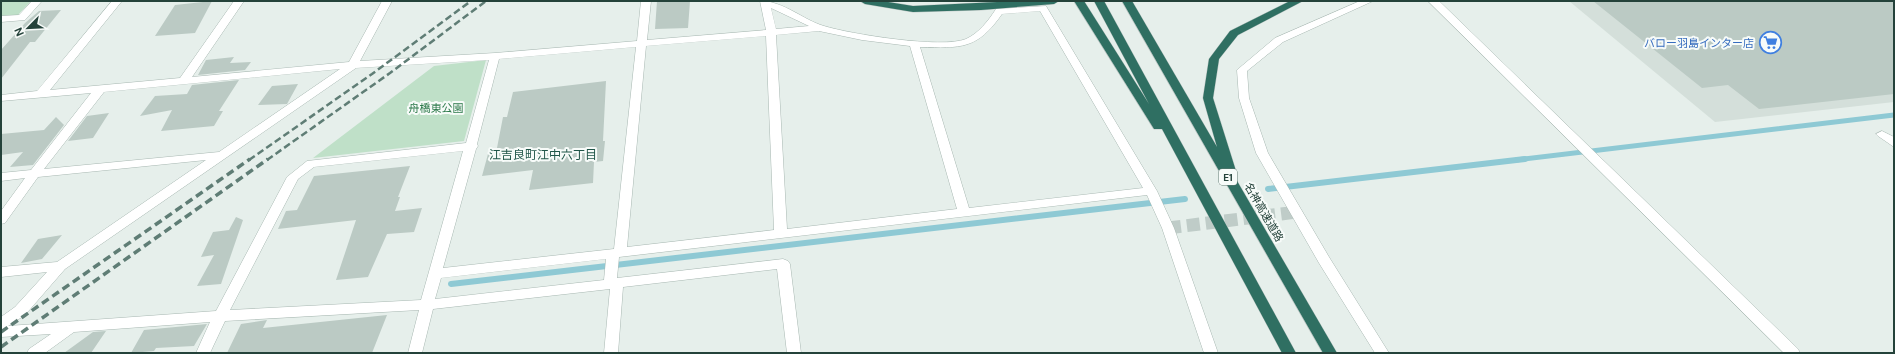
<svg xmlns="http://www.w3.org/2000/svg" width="1895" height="354" viewBox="0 0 1895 354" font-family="'DM Sans','Noto Sans JP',sans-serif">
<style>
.built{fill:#d4dfda}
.green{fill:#bfe0c8}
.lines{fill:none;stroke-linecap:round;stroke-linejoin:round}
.stream-far1{stroke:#8ec9d4;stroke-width:5}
.stream{stroke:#8ec9d4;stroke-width:6}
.building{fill:#bbcac4}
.street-tunnel{stroke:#bfccc8;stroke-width:13;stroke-dasharray:13 6;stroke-linecap:butt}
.street-casing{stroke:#a8b8b2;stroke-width:1}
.highway-casing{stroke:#c2cac8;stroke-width:1}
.street{fill:#fff;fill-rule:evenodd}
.highway{fill:#2f6f62;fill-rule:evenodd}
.rail-far1{stroke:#5f7d75;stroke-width:2.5;stroke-dasharray:7 3.5;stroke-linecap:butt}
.rail{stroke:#5f7d75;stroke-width:3.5;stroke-dasharray:8 4.5;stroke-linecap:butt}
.labels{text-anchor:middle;stroke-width:4;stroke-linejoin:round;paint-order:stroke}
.shield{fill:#f7fbf9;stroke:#637a73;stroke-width:1}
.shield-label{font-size:10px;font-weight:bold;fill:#24423a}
.shop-label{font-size:11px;fill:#366cbe;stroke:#f7fbf9;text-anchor:end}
.park-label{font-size:11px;fill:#2d7a4b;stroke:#f7fbf9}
.street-label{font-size:11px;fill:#24423a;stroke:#f7fbf9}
.neighbourhood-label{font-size:12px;fill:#1f5548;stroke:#f7fbf9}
</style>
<rect width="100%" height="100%" fill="#e6efeb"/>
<path class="built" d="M1569 1H1894V102L1715 122Z"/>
<path class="green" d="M1 1H31L18 15 1 17Z
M486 60 464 141 313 158 434 66Z"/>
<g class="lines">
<path class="stream-far1" d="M1516 160 1894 115"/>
<path class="stream" d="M1268 189 1525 159
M451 284 1185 199"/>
</g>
<path class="building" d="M212 1 195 33 155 36 175 5Z
M657 1H690L688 28 655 29Z
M1593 1H1894V94L1759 109 1728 85 1702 88Z
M61 10 35 42H30L1 79V50L25 23 39 11Z
M234 57 230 63 251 62 245 70 198 75 206 60Z
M239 80 219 111H223L214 126 161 131 172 110 140 116 155 96 187 94 192 85Z
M606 81 603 141H605L603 161 594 162 593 183 529 190 533 170 482 176 488 154 496 153 503 117H507L513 92Z
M298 84 287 104 258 105 272 86Z
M109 113 93 138 68 141 87 116Z
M56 117 64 125 33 165 10 167 23 152 1 155V134L44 130Z
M410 166 398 197H400L395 211 422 208 414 232 387 234 368 277 336 280 356 220 278 229 286 211 297 210 314 176Z
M236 217 243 220 221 284 197 286 214 255 201 257 213 232 229 230Z
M62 235 42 259 21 263 38 239Z
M387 315 372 353H227L241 324 267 320 263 328Z
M207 324 194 346 156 348 154 351 131 353 144 330Z
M106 331 91 353H64L93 332Z"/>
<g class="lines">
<path class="street-tunnel" d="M1168 228 1297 212"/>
<defs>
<path id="street" d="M32 1H42L25 20 1 22V16L19 15Z
M112 1H122L50 90 180 78 234 1H244L192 77 349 62 382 1H392L360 61 495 53 637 41 641 1H651L647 40 766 30 760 1C784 1 803 20 824 26 850 34 942 49 966 39 979 33 988 21 996 9L1046 6 1157 191 1174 228 1218 353H1204L1162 228 1147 195 619 257 617 278 783 259 788 261 790 264 801 353H787L777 269 623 287 618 353H604L610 289 433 309 422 353H408L419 310 225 321 210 353H196L210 322 74 332 45 353H27L29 349 51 334 1 337V317L15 307 47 272 1 277V267L57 262 206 160 38 177 5 223 1 224V211L25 178 1 181V173L31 170 91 93 1 101V95L37 91ZM771 8 809 26 776 29ZM1040 11 1143 188 969 208 920 47C961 48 977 50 1002 14ZM819 31 862 40 910 46 957 209 787 229 776 35ZM766 36 774 230 627 247 646 46ZM636 47 614 249 443 268 476 149 478 146 477 144 499 59ZM489 60 466 143 307 161 287 177 216 311 8 326 25 315 65 269 356 68ZM340 69 219 152 44 169 104 92ZM463 151 421 300 230 310 298 179 314 167ZM606 259 604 280 435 299 441 278Z
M1360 1H1373L1283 42 1247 71 1249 98 1268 153 1329 257 1389 353H1375L1319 263 1256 153 1239 98 1237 70 1275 38Z
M1428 1H1439L1798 349 1800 353H1784Z
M1882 131 1894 137V147L1878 136 1876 134Z"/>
<path id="highway" d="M860 1H882L913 6 1019 1H1059L1054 4 981 10 913 12 865 4Z
M1074 1H1084L1149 104 1094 1H1104L1296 353H1282L1162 129H1154Z
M1122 1H1132L1217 147 1203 98 1209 59 1230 31 1290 1H1303L1238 35 1219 59 1213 98 1236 171 1233 174 1337 353H1323Z"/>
</defs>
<use href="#street" class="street-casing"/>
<use href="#highway" class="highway-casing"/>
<use href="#street" class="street"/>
<use href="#highway" class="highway"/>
<path class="rail-far1" d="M249 160 372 74 471 1
M267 160 390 73 486 1"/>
<path class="rail" d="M1 332 250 159
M1 347 268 159"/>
</g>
<defs>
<symbol id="supermarket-ring" viewBox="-11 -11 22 22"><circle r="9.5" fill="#f7fbf9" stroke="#3f7fe0" stroke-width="1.5"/><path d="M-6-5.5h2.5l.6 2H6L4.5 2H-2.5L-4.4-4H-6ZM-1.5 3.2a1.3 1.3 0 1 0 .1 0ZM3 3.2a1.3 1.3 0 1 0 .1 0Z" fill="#3f7fe0"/></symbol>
</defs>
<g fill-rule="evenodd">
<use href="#supermarket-ring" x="1758" y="30" width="25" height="25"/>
</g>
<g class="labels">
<rect class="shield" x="1219" y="169" width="18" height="16" rx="3"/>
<g class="shield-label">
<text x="1228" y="181">E1</text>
</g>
<g class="shop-label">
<text x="1754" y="47">バロー羽島インター店</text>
</g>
<g class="park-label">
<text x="436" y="112">舟橋東公園</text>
</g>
<g class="street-label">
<text transform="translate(1264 212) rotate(60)" y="4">名神高速道路</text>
</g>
<g class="neighbourhood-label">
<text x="543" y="159">江吉良町江中六丁目</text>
</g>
</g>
<rect width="1895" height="354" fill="none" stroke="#24423a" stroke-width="4"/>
<g transform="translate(28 28) rotate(246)" stroke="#f7fbf9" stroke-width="3" paint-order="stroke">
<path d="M0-3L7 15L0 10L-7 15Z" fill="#24423a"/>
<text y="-6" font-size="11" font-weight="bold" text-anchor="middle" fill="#24423a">N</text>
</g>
</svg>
